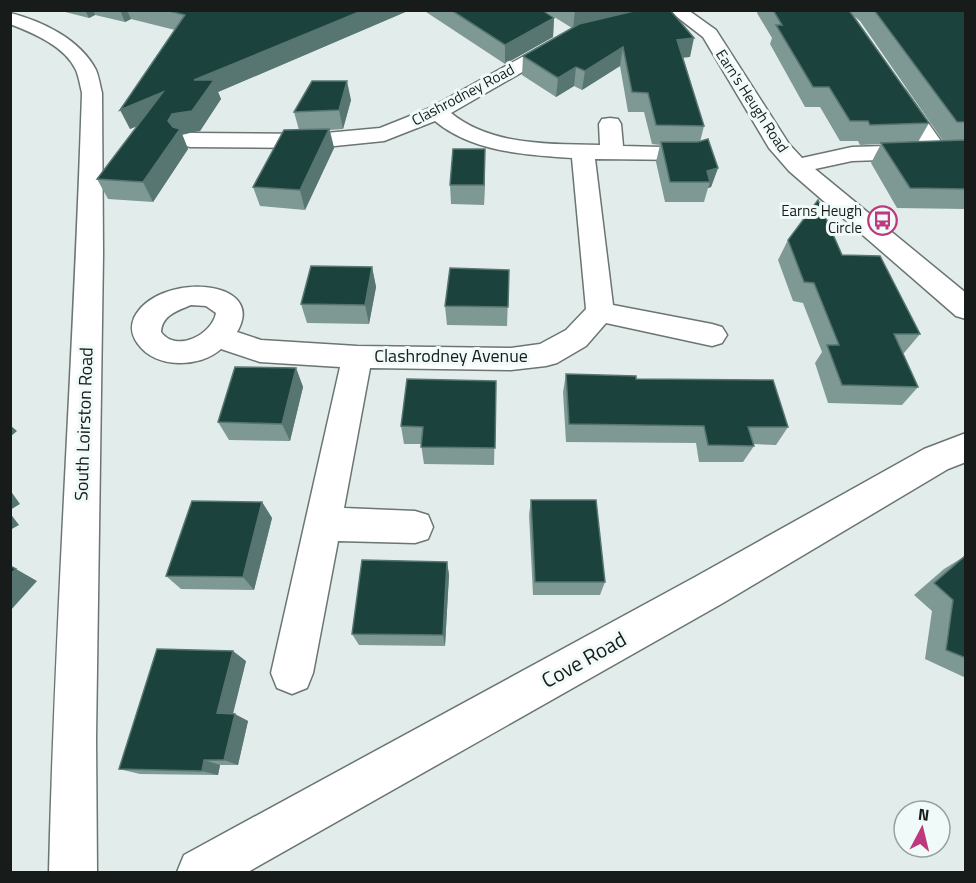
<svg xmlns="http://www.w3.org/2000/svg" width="976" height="883" viewBox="0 0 976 883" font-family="'Titillium Web',sans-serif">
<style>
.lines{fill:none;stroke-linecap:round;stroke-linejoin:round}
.minor-casing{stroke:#6b7573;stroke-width:3}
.minor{fill:#fff;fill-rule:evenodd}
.wall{fill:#7e9894;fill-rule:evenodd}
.shaded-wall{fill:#577571}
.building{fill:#1b423d;stroke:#577571;stroke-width:1.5}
.labels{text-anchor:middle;stroke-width:6;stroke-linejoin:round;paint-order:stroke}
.far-street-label{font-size:15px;fill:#171b1a;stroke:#f0faf8}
.far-poi-label{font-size:15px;fill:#171b1a;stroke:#f0faf8;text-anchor:end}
.street-label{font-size:18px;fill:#171b1a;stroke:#f0faf8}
.near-street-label{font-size:21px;fill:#171b1a;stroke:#f0faf8}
</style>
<rect width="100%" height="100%" fill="#e2edeb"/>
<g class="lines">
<defs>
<path id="minor" d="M668 10H688L716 30 789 144 802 158 852 147 921 145 888 94 891 90H905L943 144 966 143V157L852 161 815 169 966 293V319L956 316 789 171 769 148 703 37Z
M10 13C42 21 80 39 96 70 99 77 100 86 102 93L103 254 96 738 97 872H49C55 612 74 353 82 93 80 85 79 77 76 70 65 46 33 33 10 24Z
M562 35 569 37 571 41 569 45 451 113C491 146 551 144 600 145L599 124 602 119 610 118 618 119 621 124 623 146 700 148 703 153 700 158 692 160 595 159 613 305 712 324 722 327 727 335 722 343 712 346 606 323 586 346 557 363 546 366 511 370 370 368 344 508 415 511 428 515 433 527 428 539 415 543 338 541 313 673 307 688 292 694 277 688 271 673 340 367 260 362 221 349C200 368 155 369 138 344 132 336 130 328 134 318 157 271 269 278 237 332L261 340 357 346 511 348 540 344 566 330 586 309 572 158C526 155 472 152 435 121L384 141 315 148 190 147 182 145 179 140 182 135 190 133 315 134 380 128 430 108ZM191 305 206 306 216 313C212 335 176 353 161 332 162 315 177 311 191 305Z
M966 433V462L948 469 723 603 248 872H177L184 855 695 577 924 449Z"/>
</defs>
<use href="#minor" class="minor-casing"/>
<use href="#minor" class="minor"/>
</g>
<path class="wall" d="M57 10H410L218 92 221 99 200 131 182 134 188 149 153 202 108 199 97 179 137 126 130 129 175 30 131 19 125 22 95 15 89 18Z
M423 10H542L554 18 553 37 505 64Z
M543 10H670L690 57H683L704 126 700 142 718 168 711 187 708 188 704 202H665L656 162 660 145 652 144 644 112H628L620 66 582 90 574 86 556 97 522 75 523 56 572 28Z
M758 10H966V209L897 208 871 163 881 144 860 145 858 141H840L820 107H805L770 44 772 38 757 13ZM854 16 860 21 943 141 918 142 929 123Z
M351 100 343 129 330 130 334 148 305 210 260 206 253 187 299 130 294 112Z
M485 169 484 205 451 204 450 185Z
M788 240 842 255 920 334 904 353H903L918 387 902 405 828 403 815 363 822 352 803 303 793 301 778 260Z
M372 267 376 287 369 324 307 323 301 304Z
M509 270 507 326 447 325 445 306Z
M296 368 303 387 290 441 229 440 218 422Z
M566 374 636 379 788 427 776 445 753 444 754 446 743 462H699L696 443 566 442 563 392Z
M496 381 494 465 424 464 421 444H404L401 426Z
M531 500 605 582 600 595H533L529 515Z
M262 502 272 518 254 590 181 589 166 576Z
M965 556 966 557V678L925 659 932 611 914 595 944 569Z
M447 562 449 575 445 646 359 645 352 634Z
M246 661 233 714 248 721 238 765H220L218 775 140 774 119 769Z"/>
<path class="shaded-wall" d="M85 10H93L95 15 89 18Z
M120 10H127L131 19 125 22Z
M364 10H410L218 92 221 99 200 131 182 134 188 149 153 202 143 182 172 114 194 80Z
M575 10H646L573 29Z
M554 18 553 37 505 64V45Z
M694 38 690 57 673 59 677 40Z
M623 47 620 66 582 90 585 71Z
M576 67 574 86 556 97 558 78Z
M347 81 351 100 343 129 339 110Z
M163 92 172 112 130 129 120 110Z
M329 129 334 148 305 210 300 190Z
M485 149V169L484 205V185Z
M718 168 711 187 708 188 710 182 707 171Z
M372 267 376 287 369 324 365 305Z
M296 368 303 387 290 441 282 424Z
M10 425 17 431 10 437Z
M10 490 20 504 10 510Z
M262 502 272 518 254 590 243 577Z
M10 513 19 525 10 530Z
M447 562 449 575 445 646 443 635Z
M16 569 37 581 10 611V574Z
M233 651 246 661 231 721 217 713Z
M235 714 248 721 238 765 224 760Z
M204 760 220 765 218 775 202 771Z"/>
<path class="building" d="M165 10H364L194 80H214L192 111 172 114 168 121 173 127 180 129 143 182 97 179 163 92 120 110 185 15Z
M451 10H542L554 18 505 45Z
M638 10H670L694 38 677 40 704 126 656 125 648 93 632 92 623 47 585 71 576 67 558 78 523 56 579 24Z
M773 10H848L851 13 929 123 870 125 868 121H850L829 87H813L776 25H782Z
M874 10H966V122H957Z
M312 81H347L339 110 294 112Z
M329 129 300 190 253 187 284 130Z
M708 139 718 168 707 171 710 182H670L661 142H698Z
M966 140V189L910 188 881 143Z
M453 149H485L484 185H450Z
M818 200 842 255 880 256 920 334H894L918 387 842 385 827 345H839L814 283 804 282 788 240Z
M311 266 372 267 365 305 301 304Z
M450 268 509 270 508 307 445 306Z
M235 367 296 368 282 424 218 422Z
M566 374 636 376V379L773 380 788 427H748L754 446 708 445 704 426 569 424Z
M407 379 496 381 495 448 421 447 423 427 401 426Z
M531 500H596L605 582H535Z
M192 501 262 502 243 577 166 576Z
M965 556 966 557V658L946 650 953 600 934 583Z
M362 560 447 562 443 635 352 634Z
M10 566 16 569 10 574Z
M157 649 233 651 217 713 235 714 224 760H204L202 771 119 769Z"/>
<defs>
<symbol id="bus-ring" viewBox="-11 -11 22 22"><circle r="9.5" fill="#f0faf8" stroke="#bd387d" stroke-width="1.5"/><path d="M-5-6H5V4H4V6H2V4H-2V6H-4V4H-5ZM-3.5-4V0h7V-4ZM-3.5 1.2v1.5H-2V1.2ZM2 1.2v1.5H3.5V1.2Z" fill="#bd387d"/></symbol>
</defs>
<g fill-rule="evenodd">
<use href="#bus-ring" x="866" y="204" width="33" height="33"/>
</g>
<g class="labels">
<g class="far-street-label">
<text transform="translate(463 95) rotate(-28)" y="5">Clashrodney Road</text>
<text transform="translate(752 101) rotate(57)" y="5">Earn's Heugh Road</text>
</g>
<g class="far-poi-label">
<text x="862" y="216">Earns Heugh<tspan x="862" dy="17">Circle</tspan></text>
</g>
<g class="street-label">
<text x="451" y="362">Clashrodney Avenue</text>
<text transform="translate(84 424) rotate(-88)" y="6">South Loirston Road</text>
</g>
<g class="near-street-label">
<text transform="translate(584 660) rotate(-29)" y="7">Cove Road</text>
</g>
</g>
<rect width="976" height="883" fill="none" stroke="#171b1a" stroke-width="24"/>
<g transform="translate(922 829) rotate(7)"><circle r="28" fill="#f0faf8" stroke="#99a19f" stroke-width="1.5"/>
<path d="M0-4.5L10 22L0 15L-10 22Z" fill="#bd387d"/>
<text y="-9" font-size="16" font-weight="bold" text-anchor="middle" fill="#171b1a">N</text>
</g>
</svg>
